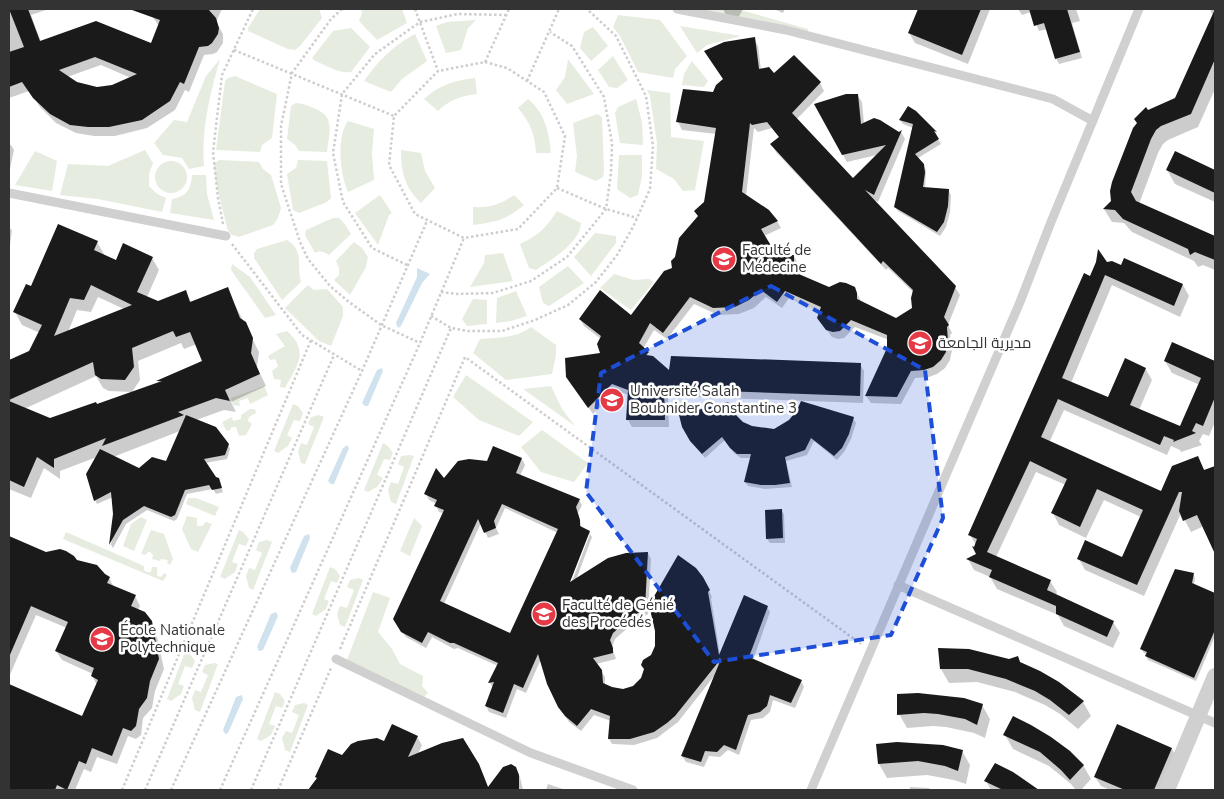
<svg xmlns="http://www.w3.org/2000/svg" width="1224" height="799" viewBox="0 0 1224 799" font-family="'Nunito Sans',Cairo,sans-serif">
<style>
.green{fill:#e6ecdf}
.water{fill:#cfe2ee}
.shadow{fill:#0003;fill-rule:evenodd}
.building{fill:#1a1a1a;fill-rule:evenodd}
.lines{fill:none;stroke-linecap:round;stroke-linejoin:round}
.path{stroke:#cdcdcd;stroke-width:2.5;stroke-dasharray:2.5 2.5;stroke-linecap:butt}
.service{stroke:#d0d0d0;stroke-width:9}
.minor{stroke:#d0d0d0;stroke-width:16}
.marked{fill:#1d4ed8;fill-opacity:0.2;stroke:#1d4ed8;stroke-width:4;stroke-dasharray:10 6;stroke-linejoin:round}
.labels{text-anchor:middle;stroke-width:5;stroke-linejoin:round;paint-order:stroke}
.poi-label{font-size:15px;fill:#333;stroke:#fff;text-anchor:start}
</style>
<rect width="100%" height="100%" fill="#fff"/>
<path class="green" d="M260 9H319L322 18 300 46 295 50 288 49 248 31V28Z
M361 9H402L407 23 377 40 359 21 362 13Z
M697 9H737L808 29V32Z
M618 15 660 20 687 56 675 69 673 78 638 72 620 36 613 27Z
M476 20 468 28 461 50 446 53 436 26 447 22Z
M680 26 741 36 707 45 697 53Z
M593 27 608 46 591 61 580 48 584 32Z
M351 28 370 47 351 72C339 74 326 65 315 61L312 58 333 31Z
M415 34 427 61 402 79 391 92 364 81C378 61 394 45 415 34Z
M613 56 628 80 617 88 609 87 598 70Z
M220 59C210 94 201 129 204 166L189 169 182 158 163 155 154 143 174 120 187 122 206 76Z
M568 59 594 94 567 104 556 90 565 77Z
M692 61 708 81 704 87 682 85 684 74Z
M235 76 277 94 272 138 262 145 260 152 216 150 225 81 228 78Z
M475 78 477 94C461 96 449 100 438 111L424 99C439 85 456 80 475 78Z
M647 90 670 93 671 137 704 141 695 190 683 191 674 179 656 169 657 143 650 96Z
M528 99C545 113 549 132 551 153H536C535 133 530 123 518 108Z
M636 99 642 122 643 145 620 143 615 113 618 107Z
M296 103C302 103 308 106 314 108 336 117 329 132 327 152L299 151 295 145 287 139 291 106Z
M597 114 602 117 604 171 603 177 596 181 575 172 577 156 573 123Z
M348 121 374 129 372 153 374 180 348 192C340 174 336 138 348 121Z
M145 150 153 163 149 174V186L157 194 166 198 162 212 98 199 60 195 68 164 108 166Z
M401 150 421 153 425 171 435 188 421 203C405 188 401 172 401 150Z
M35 151 57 161 52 191 15 185Z
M619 155H642V176L638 195 630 198 617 189Z
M219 160 259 162 263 169 271 175 281 208 278 218 273 225 239 237 232 235 228 231 217 188 214 164Z
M298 160 327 161 331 198 327 202 299 213 293 210 287 174 296 168Z
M155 177a16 16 0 1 1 32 0a16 16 0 1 1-32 0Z
M192 175H206L207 194 214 220 170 213 172 199C187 196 191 190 192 175Z
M380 195 392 213 389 215 378 245 355 213Z
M514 195 524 205C506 220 495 222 473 225V207C489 208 501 204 514 195Z
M557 211 581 223C580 243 551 260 536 270L529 268 520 244C539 235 545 229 557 211Z
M333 218H339L344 223 351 234 329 255C324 252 320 250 315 253L305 235 306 230Z
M595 233 616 236V243L591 276 574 257Z
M287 240C305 251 296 266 301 282L282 300 254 258V253L257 249Z
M354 242 362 248 368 257 366 267 350 295 334 280 339 275V268L336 261Z
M503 253 513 281 470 287 484 263 485 255Z
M232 264 250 277 276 315 265 318 231 270Z
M568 266 584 283 549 306 543 303 539 287Z
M614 274 634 280 649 279 654 282 631 310 600 288Z
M308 285 314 290 327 289 343 307V316L331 346 319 341 285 308Z
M516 291 527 316 511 321 496 323 497 298Z
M473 299 487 300V324L467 326 462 319Z
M531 327 556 345V355L552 374 506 380 473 353 480 339C497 338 517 338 531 327Z
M287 331C310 352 297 365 285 388L280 387 281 380 274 379 272 371 278 366 275 359 270 360 268 356 285 346 276 334Z
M466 375 533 422 519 436 479 420 453 397Z
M264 386 268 395 250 404 248 398 239 401 240 406 233 405 231 398Z
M551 386 562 409 575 426 523 389Z
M293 404 298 406 303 413 300 421 294 420 287 435 292 438 288 446 278 453 274 451Z
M250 409H255L256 413 249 417 248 421 252 424 246 435 239 436 236 427H232L229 431 226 430 222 422 232 417 233 421 241 419V415Z
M319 415 324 417 305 464 301 463 298 451 301 443 307 445 314 427 308 424 311 417Z
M542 430 588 463 574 482 541 472 521 447Z
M383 443 388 446 393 453 390 460 384 459 377 475 383 478 378 486 368 492 364 490Z
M410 455 414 456 396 504 391 502 388 490 391 482 398 484 404 467 398 464 401 456Z
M188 498H196L219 507 215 516 186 504Z
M187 516 197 518V526H202L206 522 212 524 198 552 191 549 182 529Z
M141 517 147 520 134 551 123 546 131 524Z
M414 518 422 526 410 556 400 551Z
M151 530 164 534 173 559 170 565 167 563 168 560 161 559 160 561 152 559 153 555 150 552H148L145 555 141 554Z
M239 530 243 532 249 539 246 546 239 544 232 562 238 564 235 572 225 579 220 577Z
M66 532 144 566V570L147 572H151L152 567H157V576L161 577 164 573 167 575 163 581 63 539Z
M267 540 272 542 253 590 249 588 246 576 249 568 255 570 262 553 256 550 259 542Z
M330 567 335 569 340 576 337 583 331 581 324 599 329 601 326 609 316 616 312 614Z
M359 578 363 580 345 627 340 625 337 614 340 606 347 608 354 590 347 587 350 580Z
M373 592 390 598 378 632 392 649 400 664 423 676 422 686 428 693 424 697 347 660Z
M185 652 190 654 195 661 192 668 185 666 178 684 184 686 181 694 171 701 167 699Z
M214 663 218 664 200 712 195 710 192 698 195 690 201 692 208 675 202 672 205 665Z
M275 692 280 694 285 701 282 708 276 706 269 724 275 726 271 735 261 741 257 739Z
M304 703 308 705 290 752 285 750 282 738 286 731 292 733 299 715 292 712 295 705Z"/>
<path class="water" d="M417 268 430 274 422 283 401 326 398 328 396 323 417 277Z
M382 368 383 371 368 406H365L362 403 377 370Z
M347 445 349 448 334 484H331L328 481 343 448Z
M309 534 310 538 296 572 292 573 290 568 304 536Z
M276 612 278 616 263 650 259 651 257 647 271 614Z
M242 695 243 699 228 733 225 734 223 730 236 697Z"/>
<path class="shadow" d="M9 9H49L31 15 41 42 151 45 159 26 152 16 151 9H222L216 22 223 34V43L217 52 213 54 204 55 189 92 185 90 175 110 147 128 115 136H94L76 133 56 123 40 107 29 91 9 98ZM101 65 131 78 112 87 97 89 76 84 67 77Z
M723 9H743L738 18 729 21Z
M774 9H785L783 13Z
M919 9H990L968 64 915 43 909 33Z
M1018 9H1076L1080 21 1072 23 1082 58 1059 64 1056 58 1048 29 1039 31 1031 12 1022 15Z
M1210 9H1215V89L1198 127 1168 140 1163 144 1158 153 1139 204 1215 237V270L1203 265 1198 267 1194 261 1132 232 1124 223 1112 222 1104 209 1112 201 1148 112 1176 99 1213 16Z
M754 39 758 46 761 70 774 75 820 83 824 91 796 120 853 179 877 155 847 162 816 105 857 95 862 102 864 124 899 134 901 132 905 139 878 202 871 198 955 287 960 295 948 325 952 333 950 335 952 350 950 360 945 368 937 374 929 377 915 378 901 404 871 403 866 396 888 348 889 340 855 327 844 338 838 339 832 337 823 325 820 312 789 298 782 308 766 297 754 308 739 314 718 315 694 304 667 339 654 330 643 349 650 357 670 372 860 364 864 371 863 403 668 396 669 427H632L628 420 629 395 617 391 593 414 572 384 602 354 601 339 584 326 580 319 631 317 673 269 676 258 706 202 716 134 682 130 678 122 714 94ZM754 128 758 132 772 128 780 138 772 145 776 152 886 270 888 268 914 293 913 309 896 320 861 301 854 288H829L797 275 798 264 794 256 774 257 764 236 781 228 777 221 746 196Z
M915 112 936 133 937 135H935L941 144 918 158 926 170 925 188 948 190 951 195 950 212 946 227 940 236 898 211 895 207 913 128 903 124 900 120Z
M9 145H11L14 150 10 169 9 168Z
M1176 153 1215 172V202L1175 184 1167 170Z
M9 228 12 230 10 245H9Z
M97 242 104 254 103 256 116 262 152 258 159 270 147 297 158 302 185 291 192 303 227 289 259 352 257 367 266 386 231 402 236 412 224 410 196 420 228 444 230 449 227 459 205 463 216 478 218 479 223 492 216 494 213 489 187 494 177 519 174 521 147 510 126 524 113 548 111 545 115 514 113 497 97 504 95 500 97 457 60 471V479L44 468 31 498 9 489V358L12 360 30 352 40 333 22 325 15 312 32 288ZM98 297 124 309 68 332 77 310 91 312ZM181 343 184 349 197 344 204 362 158 381 159 383 97 406 50 420 24 409 96 376 103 388 109 391 132 392 140 380 138 361ZM180 431 166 462 139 469 113 457Z
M1107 263 1122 266 1183 285 1189 296 1180 317 1112 285 1071 383 1109 399 1145 368 1152 380 1139 410 1181 428 1200 385 1172 373 1165 361 1173 344 1215 363V422L1209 436 1203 434 1199 441 1202 445 1181 452 1180 450 1171 446 1167 455 1064 410 1049 443 1161 492 1198 457 1205 471 1215 467V551L1204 526 1191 532 1181 513 1144 596 1085 570 1079 559H1123L1141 517 1104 500 1086 538 1059 525 1053 513 1066 485 1036 472 996 557 1050 581 1057 592 1056 595 1113 622 1120 633 1113 648 1064 626 1058 615 997 589 990 577 974 570 968 559 978 555 976 545 970 535 1090 278Z
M735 416 742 423 752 427 774 430 853 418 856 423 851 439 844 452 837 460 814 441 807 455 786 461 792 487 765 489 748 486 745 482 751 458H741L734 453 725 440 705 458 694 445Z
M522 459 525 465 520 476 579 500 582 505 578 513 582 529 589 532 592 537 576 580 648 553 651 559 648 614 631 625 615 639 612 647 616 659 596 664 605 677V686L623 690 633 688 642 678 652 656 702 577 712 597 711 598 720 655 767 607 770 612 753 660 801 681 804 687 795 708 773 700 770 712 763 718 751 720 739 755 728 750 720 757 709 756 704 767 686 762 682 756 715 675 678 722 657 738 634 745 612 744 609 739 611 721 594 715 581 731 569 722 563 713 541 659 526 693 517 689 506 718 489 712 486 706 493 688 490 683 498 666 458 648 454 649 432 637 426 648 406 637 397 625 443 513 439 512 436 506 437 504 429 500 426 494 444 480 488 462ZM505 508 558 533 511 635 444 604 481 523 488 538 499 534 496 528ZM587 534H590L569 589 566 588Z
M781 510 784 514 785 543H770L767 539 766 511Z
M10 538 46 553 76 561 109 578 114 587 135 596 140 606 138 610 151 622 156 632 164 669 155 691 152 708 143 718 141 735 136 739 128 736 117 764 97 757 91 772 84 769 75 790H9V686L83 718 97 685 92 676 93 674 62 660 56 651 67 628 36 615 9 677V542Z
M1193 574 1195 578 1194 585 1215 594V636L1196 681 1148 660 1146 656 1147 654 1144 653 1141 649Z
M1018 658 1022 665 1083 702 1091 716 1078 729 1060 714 1045 705 1015 692 977 682 949 683 941 669 1009 660Z
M982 705 990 719 985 738 974 733 946 727 933 726 907 728 899 714Z
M1117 726 1172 749 1177 759 1163 790H1110L1101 786 1095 777Z
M1005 735 1083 765 1091 779 1081 790H1076L1071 784 1049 766 1013 749Z
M417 737 422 745 418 754 463 739 483 774 489 789 515 768 520 777 523 790H404V782L401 790H310L318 780 316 777 342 757 385 743Z
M878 745 962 751 970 765 966 784 954 780 927 775 887 778 879 764Z
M1013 774 1035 790H991L986 781Z
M548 784 566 790H546Z
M910 787 929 788 930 790H910Z"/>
<path class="building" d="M9 9H28L40 41 96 21 151 43 160 20 132 10V9H208L216 18 219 28 218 34 212 43 208 46 199 47 184 84 180 82 170 101 142 120 109 127H88L70 125 50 114 33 98 22 82 9 87V52L24 47ZM95 57 137 74 112 85 97 87 77 82 59 70Z
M918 9H981L962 55 908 33Z
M1029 9H1067L1080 52 1055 59 1044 23 1034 26Z
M1215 9V59L1191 114 1161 126 1156 130 1151 139 1131 192 1136 201 1215 236V260L1195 252 1190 255 1188 249 1123 219 1115 210 1103 209 1111 201 1110 191 1112 182 1133 128 1137 123 1134 119 1146 107 1148 110 1175 98Z
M755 37 759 69 769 67 774 73 794 55 821 82 792 113 853 178 886 145 842 155 814 104 846 94H858L861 124 874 118 880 120 899 132 902 130 874 195 865 190 956 286 944 317 949 325 947 327 948 342 946 352 941 360 933 367 924 370 911 371 897 397 865 396 887 348V335L851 320 840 331 833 332 826 330 817 318 821 307 785 291 777 302 761 290 749 300 735 307 713 308 690 297 663 333 650 323 639 343 649 352 646 355 653 356 669 370 671 356 861 363 860 396 664 389 665 420H626L628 390 612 384 588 408 566 377 565 358 600 353 597 344 601 336 579 319 600 290 631 315 664 271 672 268 671 261 675 257 679 238 698 216 694 211 704 202 716 128 676 122 683 89 713 92 716 85 723 79 704 51 724 42ZM767 122 779 137 770 144 881 264 883 261 913 290 911 298 912 308 896 318 857 299V293L855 287 846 283 840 282 829 287 794 272V255L771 256 770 244 761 229 778 221 769 210 742 192 750 123 752 125Z
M908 106 916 111 937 132 934 131 939 139 915 154 924 164 925 173 923 187 949 189 948 206 944 222 937 232 894 207 913 124 899 120Z
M1175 151 1215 170V193L1166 170Z
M58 224 98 241 94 250 116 260 123 243 153 257 137 292 158 301 186 290 190 302 228 287 240 318 246 322 253 338 251 353 260 374 225 390 230 401 216 398 178 412 184 415 102 446 106 438 54 459V468L37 457 24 487 9 480V401L50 418 96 402 97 404 162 381H156L202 361 190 332 176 337 173 331 132 348 134 367 125 380 101 379 95 375 93 362 9 400V360L29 351 42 325 13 312 26 284 31 286ZM91 285 132 305 54 336 70 298 84 300Z
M1098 249 1107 262 1112 261 1121 265 1124 258 1183 284 1174 306 1105 275 1062 378 1108 397 1125 358 1146 368 1130 405 1180 426 1201 378 1164 361 1172 342 1215 361V397L1203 426 1196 423 1192 431 1196 433 1173 442 1174 440 1164 436 1160 445 1058 399 1041 437 1161 491 1172 466 1198 456 1204 470 1215 466V554L1197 515 1183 521 1179 511 1182 492H1179L1137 585 1077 559 1085 540 1122 557 1143 510 1097 489 1080 527 1051 513 1067 479 1030 461 987 552 1051 580 1047 590 1114 621 1107 637 1056 614V606L989 577 992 570 966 559 976 554 972 546 974 547 977 539 968 535 1084 273 1090 276 1096 262Z
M801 401 854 417 849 434 842 448 834 456 811 438 805 450 785 457 790 483 775 485H761L744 482 751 454H737L730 448 722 437 702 454 690 441 682 427 679 415 728 402 736 415 743 422 752 426 774 429 789 420 797 410Z
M186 415 216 427 229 444 225 455 204 459 216 477 219 478 222 488 212 490 209 485 185 490 175 515 171 517 144 506 123 520 109 545 113 514 111 492 94 501 86 474 100 449 139 468 152 457 166 461Z
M493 446 522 458 516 473 580 499 576 507 580 520V526L590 531 570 582 608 558 626 553 648 552 645 608 628 620 613 633 610 640 613 648V653L593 658 602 670 603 683 612 687 623 689 633 686 641 678 644 669 641 665 643 660 651 655 655 646V631L649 605 678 555 696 568 703 577 710 590 708 592 719 655 744 595 768 606 749 657 802 680 791 703 770 695 767 706 760 712 748 715 736 750 724 745 717 752 705 751 701 762 681 756 721 659 719 658 720 660 675 716 667 723 654 732 630 739H608L610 716 591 709 577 726 565 716 558 707 547 684 538 654 523 688 514 684 503 713 485 706 494 682 488 683 498 663 454 643H450L428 632 422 643 401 632 393 619 444 510 434 506 437 500 424 494 436 468 444 478 458 461 469 459 487 461ZM502 504 558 529 510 633 440 601 478 519 484 533 496 528 494 521Z
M782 509 783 538 766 539 765 510Z
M9 536 46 552 60 549 66 551 74 556 77 560 97 565 105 574 110 577 107 583 136 595 131 606 145 612 152 621 159 659 150 681 147 698 139 709 136 726 131 731 123 728 112 756 92 748 86 764 79 761 67 790 57 785 55 790H9V684L82 716 98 680 91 676 94 668 55 651 68 622 31 606 9 657Z
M1175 569 1194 573 1192 583 1215 593V630L1194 678 1145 656 1147 652 1140 649Z
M938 648 969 649 1009 659 1018 656 1020 662 1040 671 1059 682 1084 701 1069 715 1050 700 1035 691 1006 679 968 669H940Z
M918 693 964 698 983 704 977 725 965 719 938 714 924 713 897 715V694Z
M1013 716 1031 725 1051 737 1070 751 1084 765 1070 780 1061 770 1040 752 1003 735Z
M392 724 418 736 408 757 442 743 463 738 479 764 488 787 503 767 511 764 516 767 519 775V790H308L317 778 315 777 328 749 342 755 351 744 358 741 377 738 384 741Z
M1117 724 1172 748 1154 790H1125L1094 777Z
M897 742 943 745 963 750 958 771 945 766 918 761 878 764 876 744Z
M995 763 1013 772 1039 790H1003L984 781Z"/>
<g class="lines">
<path class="path" d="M342 9 331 19 292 73 281 126V184L300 242 308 259 330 286 349 302 381 325 420 343
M415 9 438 71
M234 50 394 116
M485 62 507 68 544 92 565 136 557 188 518 229 464 238 415 214 389 165 394 116 438 71Z
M485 62 509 9
M527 81 559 9
M557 188 606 209 637 218
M223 224 218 198 213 152 222 75 253 9
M232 244 302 335 362 371
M407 265 372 248 343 202 333 153 342 94 375 54 420 22 458 14 506 15
M441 292 457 294 493 293 531 281 567 257 606 209 611 173 612 143 604 97 572 46 550 32
M431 316 451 328 468 331H502L535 320 568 305 596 282 617 255 633 227 650 189 653 146 646 96 616 36 587 9
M340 649 465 357 861 644
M122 790 311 340
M145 790 334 355
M171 790 362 371 427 221
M220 790 420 343 464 238
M251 790 451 328
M278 790 331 668"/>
<path class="service" d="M677 9 786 30 1053 99 1093 121
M9 193 226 236
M898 585 1215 723
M336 659 531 753 633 790
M811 790 1020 302 1051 222 1139 9"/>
<path class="minor" d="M1167 790 1215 676"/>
</g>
<path class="marked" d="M771 286 925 370 943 518 891 635 714 662 586 492 601 373Z"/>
<defs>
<symbol id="university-disc" viewBox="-11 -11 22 22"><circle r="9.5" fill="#e63946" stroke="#fff"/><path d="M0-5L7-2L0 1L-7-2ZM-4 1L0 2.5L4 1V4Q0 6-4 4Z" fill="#fff"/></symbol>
</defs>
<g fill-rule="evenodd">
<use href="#university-disc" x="710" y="245" width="28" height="28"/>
<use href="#university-disc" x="906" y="329" width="28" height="28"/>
<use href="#university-disc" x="598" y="386" width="28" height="28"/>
<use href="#university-disc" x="530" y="600" width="28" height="28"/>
<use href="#university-disc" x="88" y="625" width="28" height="28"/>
</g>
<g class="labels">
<g class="poi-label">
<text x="742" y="255">Faculté de<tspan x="742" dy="17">Médecine</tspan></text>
<text x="938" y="348">مديرية الجامعة</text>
<text x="630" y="396">Université Salah<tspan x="630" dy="17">Boubnider Constantine 3</tspan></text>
<text x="562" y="610">Faculté de Génié<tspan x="562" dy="17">des Procédés</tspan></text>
<text x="120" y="635">École Nationale<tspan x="120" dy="17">Polytechnique</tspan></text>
</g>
</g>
<rect width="1224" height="799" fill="none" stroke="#333333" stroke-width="20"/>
</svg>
